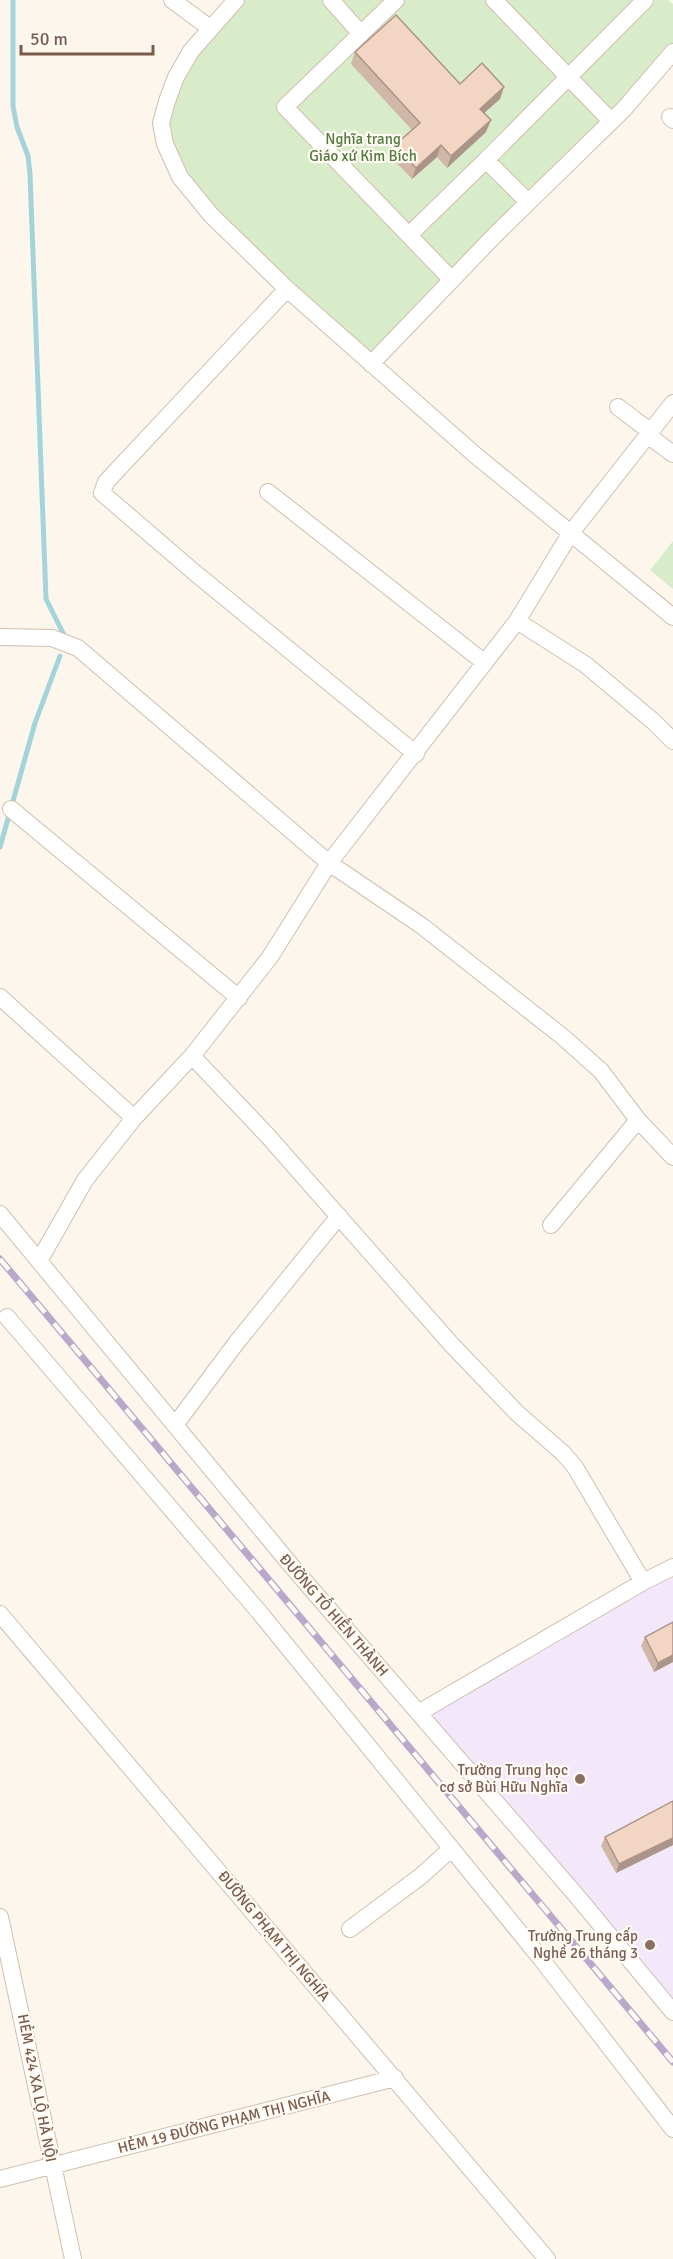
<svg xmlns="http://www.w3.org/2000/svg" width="673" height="2259" viewBox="0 0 673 2259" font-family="Signika,sans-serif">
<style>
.education{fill:#f3e8fa}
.green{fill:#d8ecc9}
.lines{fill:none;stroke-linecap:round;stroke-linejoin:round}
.stream{stroke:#a5d3da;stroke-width:5}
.minor-casing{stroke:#d1beb0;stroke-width:18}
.minor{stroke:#fff;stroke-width:16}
.rail-casing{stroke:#b9a8c9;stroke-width:7}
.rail{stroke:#fffaf3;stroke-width:4.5;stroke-dasharray:14;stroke-linecap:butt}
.wall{fill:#d1b7a8}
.shaded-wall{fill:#aa9588}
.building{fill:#f3d5c3;stroke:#aa9588;stroke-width:1.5}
.education-dot{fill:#8d6e63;stroke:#fffaf3;stroke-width:2}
.labels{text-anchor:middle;stroke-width:4.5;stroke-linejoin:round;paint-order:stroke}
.park-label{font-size:15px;fill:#537a41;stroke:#fffaf3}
.street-label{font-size:15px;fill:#7a5c4d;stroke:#fffaf3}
.education-label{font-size:15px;fill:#785e54;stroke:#fffaf3;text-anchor:end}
</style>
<rect width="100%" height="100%" fill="#fdf6ec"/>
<path class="education" d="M673 1574V2001L430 1714Z"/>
<path class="green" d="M244 0H668L673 4V46L620 107 371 355C328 317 159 179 167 122 168 116 171 110 173 105 176 96 178 87 182 79 196 49 222 23 244 0Z
M673 541V589L650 570Z"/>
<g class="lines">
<path class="stream" d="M13 0V106L17 127 28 156 30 174 46 599 66 639
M0 847 35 723 60 656"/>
<defs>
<path id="minor" d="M172 0 210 28
M236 0 191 51 176 77 167 101 161 123 165 144 180 177 211 215 287 289 474 454 673 617
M331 0 361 34
M396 0 285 107 452 280
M494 0 611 121
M670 117 673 120
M528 202 486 160 645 0
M409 235 486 160
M287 289 106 482 102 493 194 572 416 754
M371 364 496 234 624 109 673 52
M618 407 651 432
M649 436 673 454
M268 492 485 663
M517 621 586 665 654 722 673 741
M0 637 52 638 78 648 329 863 422 926 563 1037 601 1071 638 1120 673 1157
M11 809 239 998
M0 997 134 1118
M192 1056 267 1135 451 1344 517 1413 563 1453 575 1467 643 1582
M0 1214 295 1570 576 1895 673 2012
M551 1225 638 1120
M39 1261 85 1180 134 1118 192 1056 270 957 329 863 517 621 570 534 673 403
M7 1317 260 1613 542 1960 673 2129
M175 1425 237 1342 339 1216
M0 1614 547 2259
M420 1712 643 1582 673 1567
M0 1917 73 2259
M350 1929 421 1876 451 1849
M0 2179 395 2078"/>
</defs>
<use href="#minor" class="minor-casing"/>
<use href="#minor" class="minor"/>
<defs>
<path id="rail" d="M0 1259 673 2062"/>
</defs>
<use href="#rail" class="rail-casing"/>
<use href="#rail" class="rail"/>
</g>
<path class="wall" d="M355 52 460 84 500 99 484 113 486 132 447 168 437 157 412 179 391 157 395 145 412 130 351 64Z
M673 1622V1662L654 1672 641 1646 645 1637Z
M673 1801V1845L616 1873 601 1846 605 1837Z"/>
<path class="shaded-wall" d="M504 87 500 99 476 120 480 109Z
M491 120 486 132 447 168 451 156Z
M441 145 437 157 412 179 416 168Z
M673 1655V1662L654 1672 658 1663Z
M673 1838V1845L616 1873 619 1864Z"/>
<path class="building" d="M396 15 460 84 482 63 504 87 480 109 491 120 451 156 441 145 416 168 395 145 420 123 355 52Z
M673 1622V1655L658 1663 645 1637Z
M673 1801V1838L619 1864 605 1837Z"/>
<g class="education-dot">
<circle cx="580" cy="1779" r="6"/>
<circle cx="650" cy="1945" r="6"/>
</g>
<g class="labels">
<g class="park-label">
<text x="363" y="144">Nghĩa trang<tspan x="363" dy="17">Giáo xứ Kim Bích</tspan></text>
</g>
<g class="street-label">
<text transform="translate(334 1615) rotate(49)" y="5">ĐƯỜNG TỐ HIẾN THÀNH</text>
<text transform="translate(274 1936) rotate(50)" y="5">ĐƯỜNG PHẠM THỊ NGHĨA</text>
<text transform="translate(37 2088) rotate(79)" y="5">HẺM 424 XA LỘ HÀ NỘI</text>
<text transform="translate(224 2122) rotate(-14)" y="5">HẺM 19 ĐƯỜNG PHẠM THỊ NGHĨA</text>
</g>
<g class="education-label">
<text x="568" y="1775">Trường Trung học<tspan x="568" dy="17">cơ sở Bùi Hữu Nghĩa</tspan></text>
<text x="638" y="1941">Trường Trung cấp<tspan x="638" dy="17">Nghề 26 tháng 3</tspan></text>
</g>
</g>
<path d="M21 45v9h132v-9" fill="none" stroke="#7a5c4d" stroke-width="3"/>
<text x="30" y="45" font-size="18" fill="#7a5c4d" stroke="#fffaf3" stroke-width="4.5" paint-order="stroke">50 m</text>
</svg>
